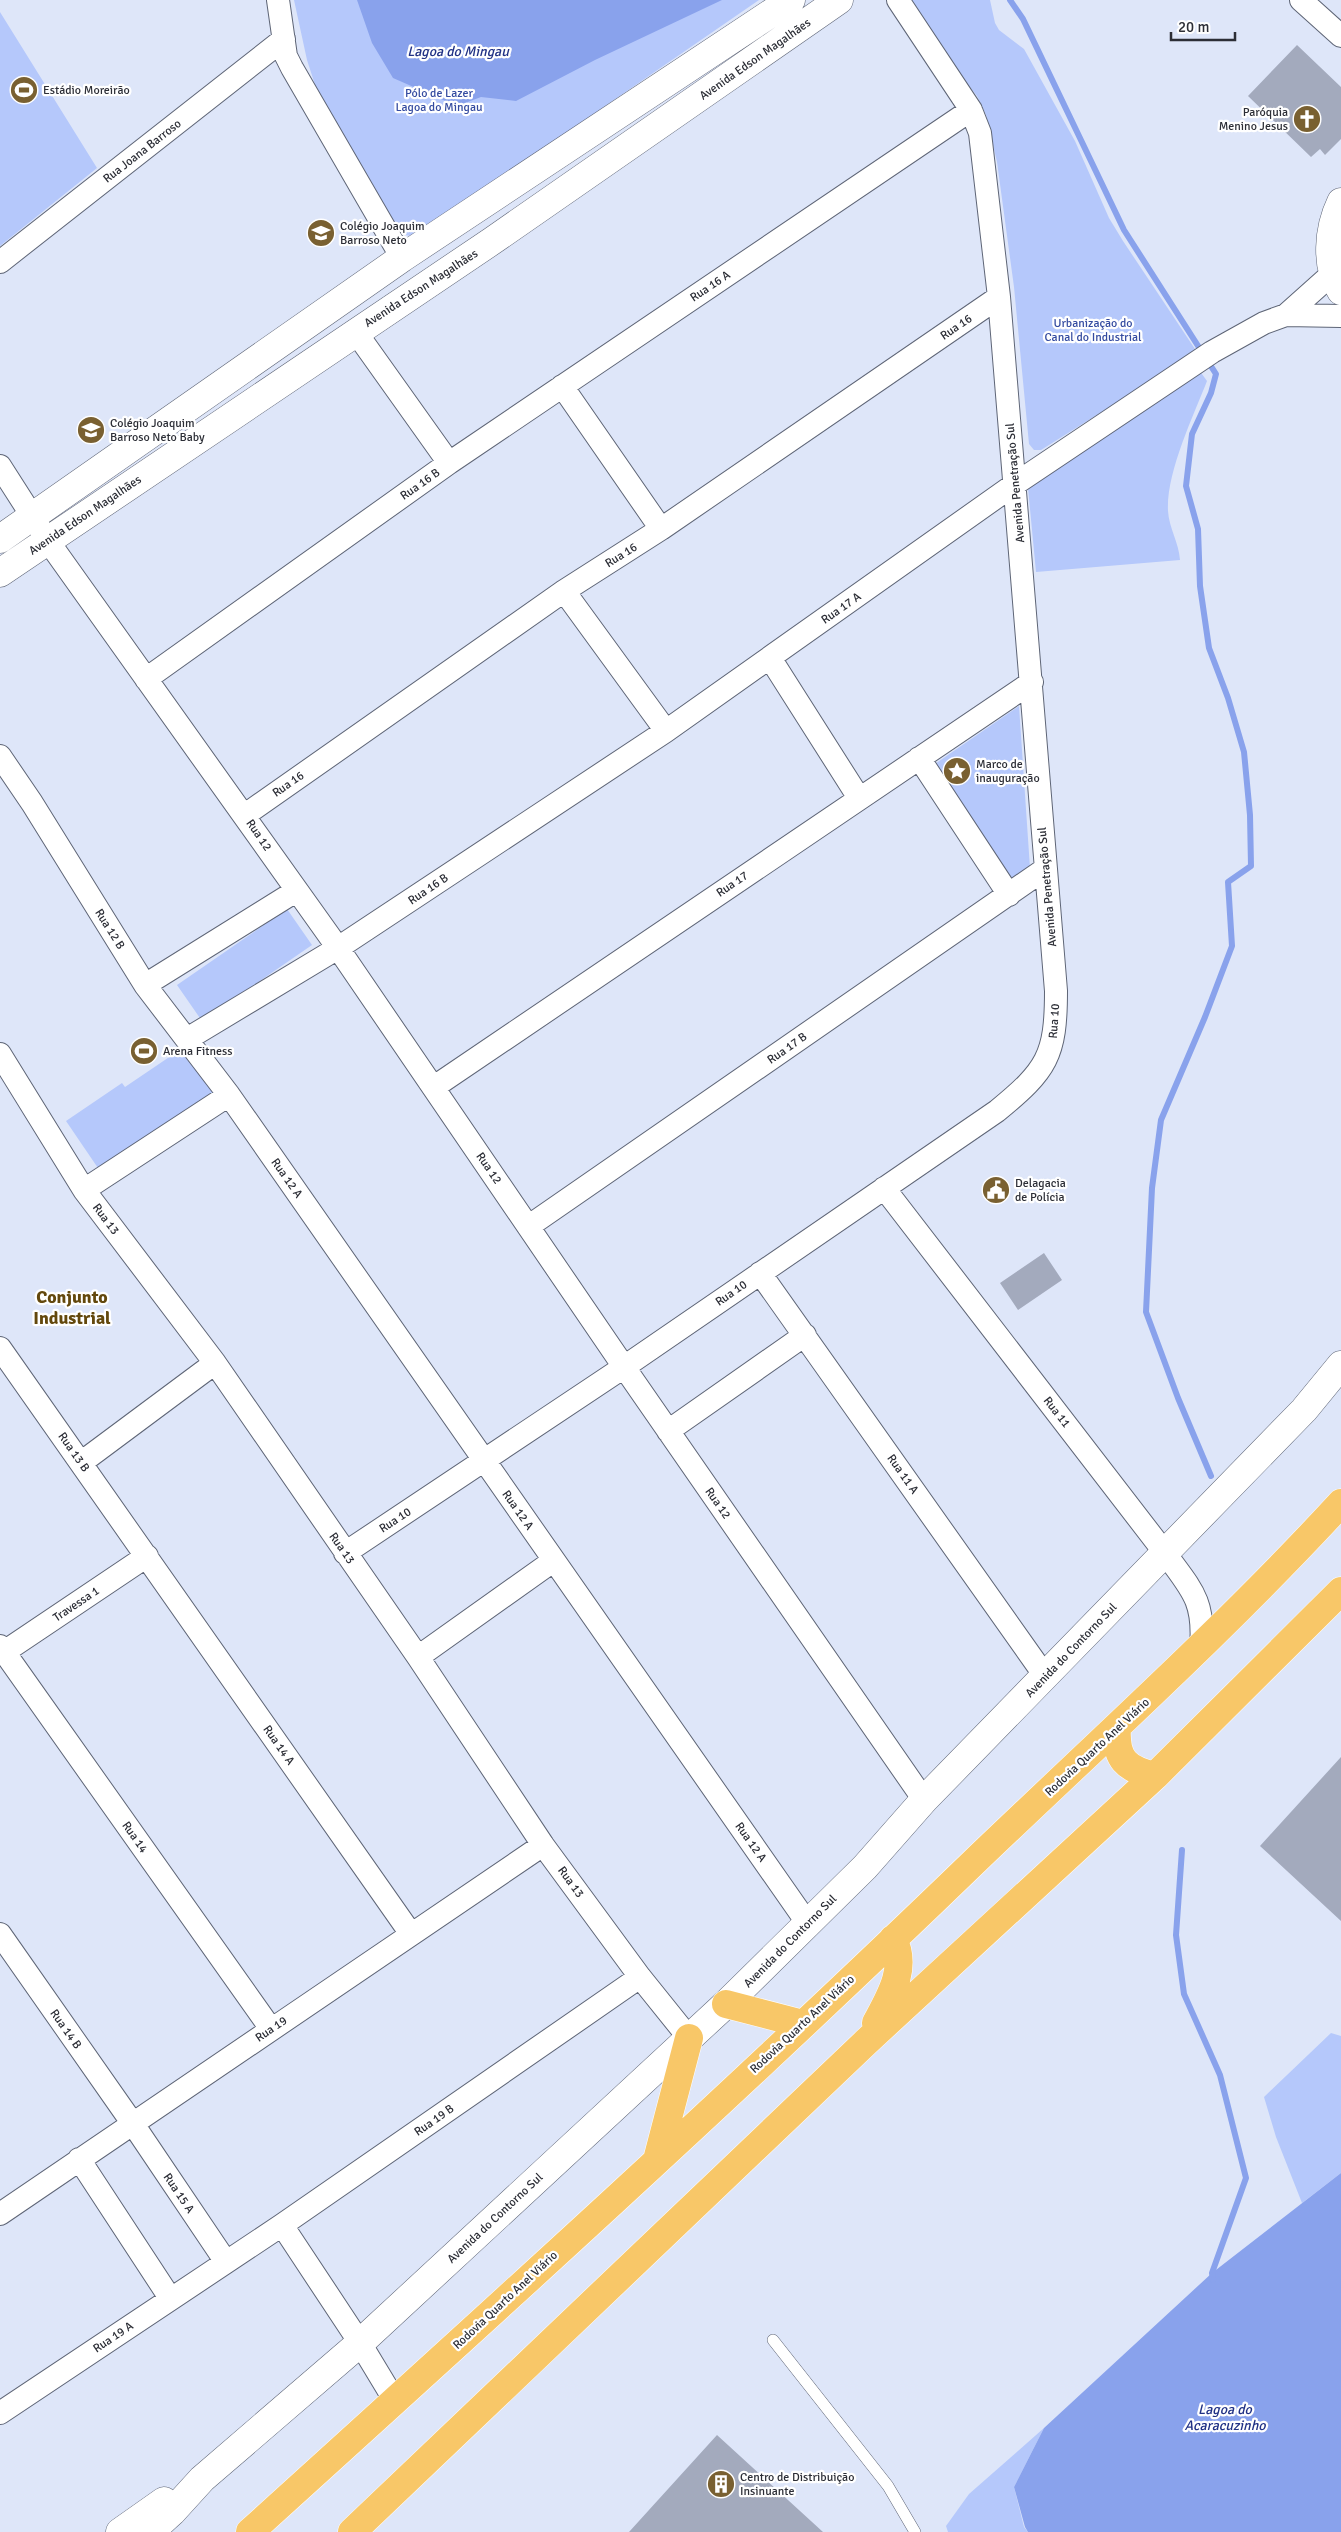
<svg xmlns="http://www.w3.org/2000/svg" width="1341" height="2532" viewBox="0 0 1341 2532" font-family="Signika,sans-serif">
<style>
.green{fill:#b5c8fb}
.water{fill:#89a2ec}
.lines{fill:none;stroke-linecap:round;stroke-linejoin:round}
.stream{stroke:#89a2ec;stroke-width:6}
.building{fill:#a3aabd}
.lane-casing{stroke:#5e6576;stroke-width:12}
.street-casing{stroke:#5e6576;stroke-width:24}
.secondary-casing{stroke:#5e6576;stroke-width:29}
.highway-casing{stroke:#fff;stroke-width:29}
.lane{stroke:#fff;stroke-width:11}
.street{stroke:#fff;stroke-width:22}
.secondary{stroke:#fff;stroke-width:28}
.highway{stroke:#f8c768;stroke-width:28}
.labels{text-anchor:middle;stroke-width:4.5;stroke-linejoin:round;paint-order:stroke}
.street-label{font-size:12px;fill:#2c2e36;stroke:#fff}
.poi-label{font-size:12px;fill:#2c2e36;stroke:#fff;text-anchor:start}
.park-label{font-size:12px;fill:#344ba0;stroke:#fff}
.water-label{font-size:14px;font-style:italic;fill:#203185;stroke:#fff}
.district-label{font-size:18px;font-weight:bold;fill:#63480d;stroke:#fff}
</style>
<rect width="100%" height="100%" fill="#dee6f9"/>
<path class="green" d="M294 0H759L415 237 401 234 318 94 307 60Z
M909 0H990L995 23 999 30 1024 49 1075 141 1109 218 1123 241 1197 352 1041 450H1034L1029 444 1014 287 997 162 986 115 977 96 951 64Z
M0 12 97 168 0 246Z
M1199 370 1207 381C1193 417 1166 473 1168 511 1169 528 1179 543 1180 560L1036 572 1028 488Z
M1019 706 1030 868 1010 879 932 766Z
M287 909 312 945 202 1021 177 985Z
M187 1045 217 1091 100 1171 66 1121 122 1083 125 1087Z
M1331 2033 1341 2036V2173L1302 2203 1276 2137 1264 2097Z
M1044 2428 1014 2487 1024 2527 1028 2532H948L946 2526 969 2494Z"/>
<path class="water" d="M357 0H722L595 60 516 101 481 97 457 106 393 78 372 43Z
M1341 2173V2532H1028L1025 2527 1014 2487 1044 2428 1212 2273Z"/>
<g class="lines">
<path class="stream" d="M1010 0 1023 19 1124 230 1216 374 1211 393 1192 434 1186 486 1198 529 1200 586 1209 648 1228 698 1244 752 1250 815 1251 866 1228 882 1232 946 1205 1017 1161 1120 1152 1188 1146 1312 1178 1398 1211 1476
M1182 1850 1176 1935 1184 1994 1220 2075 1246 2178 1212 2273 1213 2280"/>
</g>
<path class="building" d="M1297 45 1341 87V139L1325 155 1320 149 1311 157 1248 96Z
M1044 1253 1062 1280 1018 1310 1000 1283Z
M1341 1757V1921L1260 1846Z
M717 2435 823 2532H629Z"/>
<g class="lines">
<defs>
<path id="lane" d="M773 2340 888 2486 915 2532"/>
<path id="street" d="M278 0 286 56 292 68 402 258
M1301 0 1341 36
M0 262 284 39
M1286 315 1333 273
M355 331 449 463
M562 386 661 529
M0 466 48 541 338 948 624 1367 924 1800
M564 591 666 731
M770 658 859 798
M146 679 449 463 971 110
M0 756 32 803 145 985 229 1095 808 1924
M919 758 1009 895
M245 815 564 591 661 529 999 297
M145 985 296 891
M187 1039 338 948 666 731 1015 484 1212 352 1264 323 1286 315 1341 316
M0 1054 84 1190 215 1363 418 1657 543 1845 640 1977 689 2038
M434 1087 1032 682
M884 1188 1165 1553C1191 1589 1205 1600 1201 1647
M84 1190 229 1095
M529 1226 1045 869
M760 1273 1045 1676
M0 1348 411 1934
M668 1431 805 1335
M82 1462 215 1363
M345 1553 624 1367 997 1111C1047 1070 1056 1056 1056 991L999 297 980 133 971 110 898 0
M0 1646 271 2029
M4 1652 147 1556
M418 1657 553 1561
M0 1934 133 2124 226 2262
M79 2159 170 2298
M0 2214 543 1845
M282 2225 360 2343 395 2401
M0 2413 282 2225 640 1977"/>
<path id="secondary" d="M1341 202C1328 229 1325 266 1341 291
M0 539 402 258 791 0
M0 573 492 241 839 0
M120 2532 164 2501
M150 2532 172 2512 202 2479 360 2343 726 2004 865 1867 924 1800 1304 1410 1341 1365"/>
<path id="highway" d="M1117 1728C1115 1759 1126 1769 1155 1776
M726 2004 803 2024
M876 2023C890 1997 908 1968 893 1939
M657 2160 689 2038
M250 2532C494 2311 738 2090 975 1861 1098 1743 1225 1629 1341 1503
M352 2532 866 2042 1155 1776 1341 1591"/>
</defs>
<use href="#lane" class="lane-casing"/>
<use href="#street" class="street-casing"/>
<use href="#secondary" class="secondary-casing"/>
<use href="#highway" class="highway-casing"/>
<use href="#lane" class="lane"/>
<use href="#street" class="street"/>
<use href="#secondary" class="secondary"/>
<use href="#highway" class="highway"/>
</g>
<defs>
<symbol id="stadium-disc" viewBox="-11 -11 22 22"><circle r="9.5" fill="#796031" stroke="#fff"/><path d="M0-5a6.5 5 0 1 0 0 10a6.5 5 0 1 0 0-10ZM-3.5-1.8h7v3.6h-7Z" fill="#fff"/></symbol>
<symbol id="church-disc" viewBox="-11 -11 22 22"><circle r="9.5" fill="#796031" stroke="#fff"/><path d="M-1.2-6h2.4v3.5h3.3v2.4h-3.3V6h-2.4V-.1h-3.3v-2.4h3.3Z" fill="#fff"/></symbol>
<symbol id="school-disc" viewBox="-11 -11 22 22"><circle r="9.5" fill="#796031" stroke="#fff"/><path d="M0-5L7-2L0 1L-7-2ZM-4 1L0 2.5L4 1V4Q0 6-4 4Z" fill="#fff"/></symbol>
<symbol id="sight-disc" viewBox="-11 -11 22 22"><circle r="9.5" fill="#796031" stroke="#fff"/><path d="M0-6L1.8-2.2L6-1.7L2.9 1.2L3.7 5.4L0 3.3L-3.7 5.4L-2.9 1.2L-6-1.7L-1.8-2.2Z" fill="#fff"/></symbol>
<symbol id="civic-disc" viewBox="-11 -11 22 22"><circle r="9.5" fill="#796031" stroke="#fff"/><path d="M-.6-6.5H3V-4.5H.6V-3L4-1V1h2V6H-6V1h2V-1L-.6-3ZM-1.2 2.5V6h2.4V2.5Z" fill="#fff"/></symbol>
<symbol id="building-disc" viewBox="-11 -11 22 22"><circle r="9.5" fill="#796031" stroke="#fff"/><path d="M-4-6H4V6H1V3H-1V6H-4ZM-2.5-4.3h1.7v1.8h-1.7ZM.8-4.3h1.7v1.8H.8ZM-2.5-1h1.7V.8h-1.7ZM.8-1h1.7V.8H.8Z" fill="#fff"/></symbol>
</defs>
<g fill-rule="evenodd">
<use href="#stadium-disc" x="8" y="74" width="32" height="32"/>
<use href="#church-disc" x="1291" y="103" width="32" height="32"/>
<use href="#school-disc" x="305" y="217" width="32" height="32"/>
<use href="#school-disc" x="75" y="414" width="32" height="32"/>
<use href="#sight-disc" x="941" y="755" width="32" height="32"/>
<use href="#stadium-disc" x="128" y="1035" width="32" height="32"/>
<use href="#civic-disc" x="980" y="1174" width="32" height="32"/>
<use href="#building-disc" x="705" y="2468" width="32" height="32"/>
</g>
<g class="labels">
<g class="street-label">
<text transform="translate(755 59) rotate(-35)" y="4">Avenida Edson Magalhães</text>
<text transform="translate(142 151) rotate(-38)" y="4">Rua Joana Barroso</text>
<text transform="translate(710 286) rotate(-34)" y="4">Rua 16 A</text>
<text transform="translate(421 288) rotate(-33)" y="4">Avenida Edson Magalhães</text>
<text transform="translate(956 327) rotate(-34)" y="4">Rua 16</text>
<text transform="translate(1015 483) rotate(-95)" y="4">Avenida Penetração Sul</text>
<text transform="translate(420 484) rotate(-35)" y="4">Rua 16 B</text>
<text transform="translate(85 515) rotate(-34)" y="4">Avenida Edson Magalhães</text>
<text transform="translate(621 555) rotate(-32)" y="4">Rua 16</text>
<text transform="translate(841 608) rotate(-35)" y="4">Rua 17 A</text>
<text transform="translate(288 784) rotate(-35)" y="4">Rua 16</text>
<text transform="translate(259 835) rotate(56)" y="4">Rua 12</text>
<text transform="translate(732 884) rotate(-34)" y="4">Rua 17</text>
<text transform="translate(1047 887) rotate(-95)" y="4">Avenida Penetração Sul</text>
<text transform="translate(428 889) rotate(-34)" y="4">Rua 16 B</text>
<text transform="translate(110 929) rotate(58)" y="4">Rua 12 B</text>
<text transform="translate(1054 1021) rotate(-86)" y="4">Rua 10</text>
<text transform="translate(787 1048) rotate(-35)" y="4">Rua 17 B</text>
<text transform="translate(489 1168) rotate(56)" y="4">Rua 12</text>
<text transform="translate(287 1178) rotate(55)" y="4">Rua 12 A</text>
<text transform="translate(106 1219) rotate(53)" y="4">Rua 13</text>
<text transform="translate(731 1293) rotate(-35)" y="4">Rua 10</text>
<text transform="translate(1057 1412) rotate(52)" y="4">Rua 11</text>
<text transform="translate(74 1452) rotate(55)" y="4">Rua 13 B</text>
<text transform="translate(903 1474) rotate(55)" y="4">Rua 11 A</text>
<text transform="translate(718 1503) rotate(55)" y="4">Rua 12</text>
<text transform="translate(518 1510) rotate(55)" y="4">Rua 12 A</text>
<text transform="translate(395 1520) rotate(-33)" y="4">Rua 10</text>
<text transform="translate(342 1548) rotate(55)" y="4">Rua 13</text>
<text transform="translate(76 1604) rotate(-34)" y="4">Travessa 1</text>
<text transform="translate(1071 1650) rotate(-46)" y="4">Avenida do Contorno Sul</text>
<text transform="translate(279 1745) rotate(55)" y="4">Rua 14 A</text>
<text transform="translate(1097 1747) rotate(-43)" y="4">Rodovia Quarto Anel Viário</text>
<text transform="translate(135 1837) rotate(55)" y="4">Rua 14</text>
<text transform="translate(751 1842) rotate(55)" y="4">Rua 12 A</text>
<text transform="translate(571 1882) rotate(54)" y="4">Rua 13</text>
<text transform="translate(790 1941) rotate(-45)" y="4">Avenida do Contorno Sul</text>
<text transform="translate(802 2024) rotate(-43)" y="4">Rodovia Quarto Anel Viário</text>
<text transform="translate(66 2029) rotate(55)" y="4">Rua 14 B</text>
<text transform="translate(271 2029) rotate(-34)" y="4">Rua 19</text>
<text transform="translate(434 2120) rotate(-35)" y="4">Rua 19 B</text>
<text transform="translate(179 2193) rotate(56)" y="4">Rua 15 A</text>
<text transform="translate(495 2218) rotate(-43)" y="4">Avenida do Contorno Sul</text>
<text transform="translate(505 2300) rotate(-43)" y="4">Rodovia Quarto Anel Viário</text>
<text transform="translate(113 2337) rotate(-34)" y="4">Rua 19 A</text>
</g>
<g class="poi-label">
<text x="43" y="94">Estádio Moreirão</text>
<text x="1288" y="116" text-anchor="end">Paróquia<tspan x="1288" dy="14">Menino Jesus</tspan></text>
<text x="340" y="230">Colégio Joaquim<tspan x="340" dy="14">Barroso Neto</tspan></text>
<text x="110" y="427">Colégio Joaquim<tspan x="110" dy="14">Barroso Neto Baby</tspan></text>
<text x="976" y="768">Marco de<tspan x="976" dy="14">inauguração</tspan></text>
<text x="163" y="1055">Arena Fitness</text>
<text x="1015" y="1187">Delagacia<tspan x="1015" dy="14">de Polícia</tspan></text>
<text x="740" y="2481">Centro de Distribuição<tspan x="740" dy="14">Insinuante</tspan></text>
</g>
<g class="park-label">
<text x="439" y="97">Pólo de Lazer<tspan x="439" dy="14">Lagoa do Mingau</tspan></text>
<text x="1093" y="327">Urbanização do<tspan x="1093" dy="14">Canal do Industrial</tspan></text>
</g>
<g class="water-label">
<text x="458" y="56">Lagoa do Mingau</text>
<text x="1225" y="2414">Lagoa do<tspan x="1225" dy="16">Acaracuzinho</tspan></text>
</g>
<g class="district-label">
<text x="72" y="1303">Conjunto<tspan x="72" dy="21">Industrial</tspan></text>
</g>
</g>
<path d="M1171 32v8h64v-8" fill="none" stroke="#2c2e36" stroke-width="2.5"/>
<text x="1178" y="32" font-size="15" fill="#2c2e36" stroke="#ffffff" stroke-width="4" paint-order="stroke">20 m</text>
</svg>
